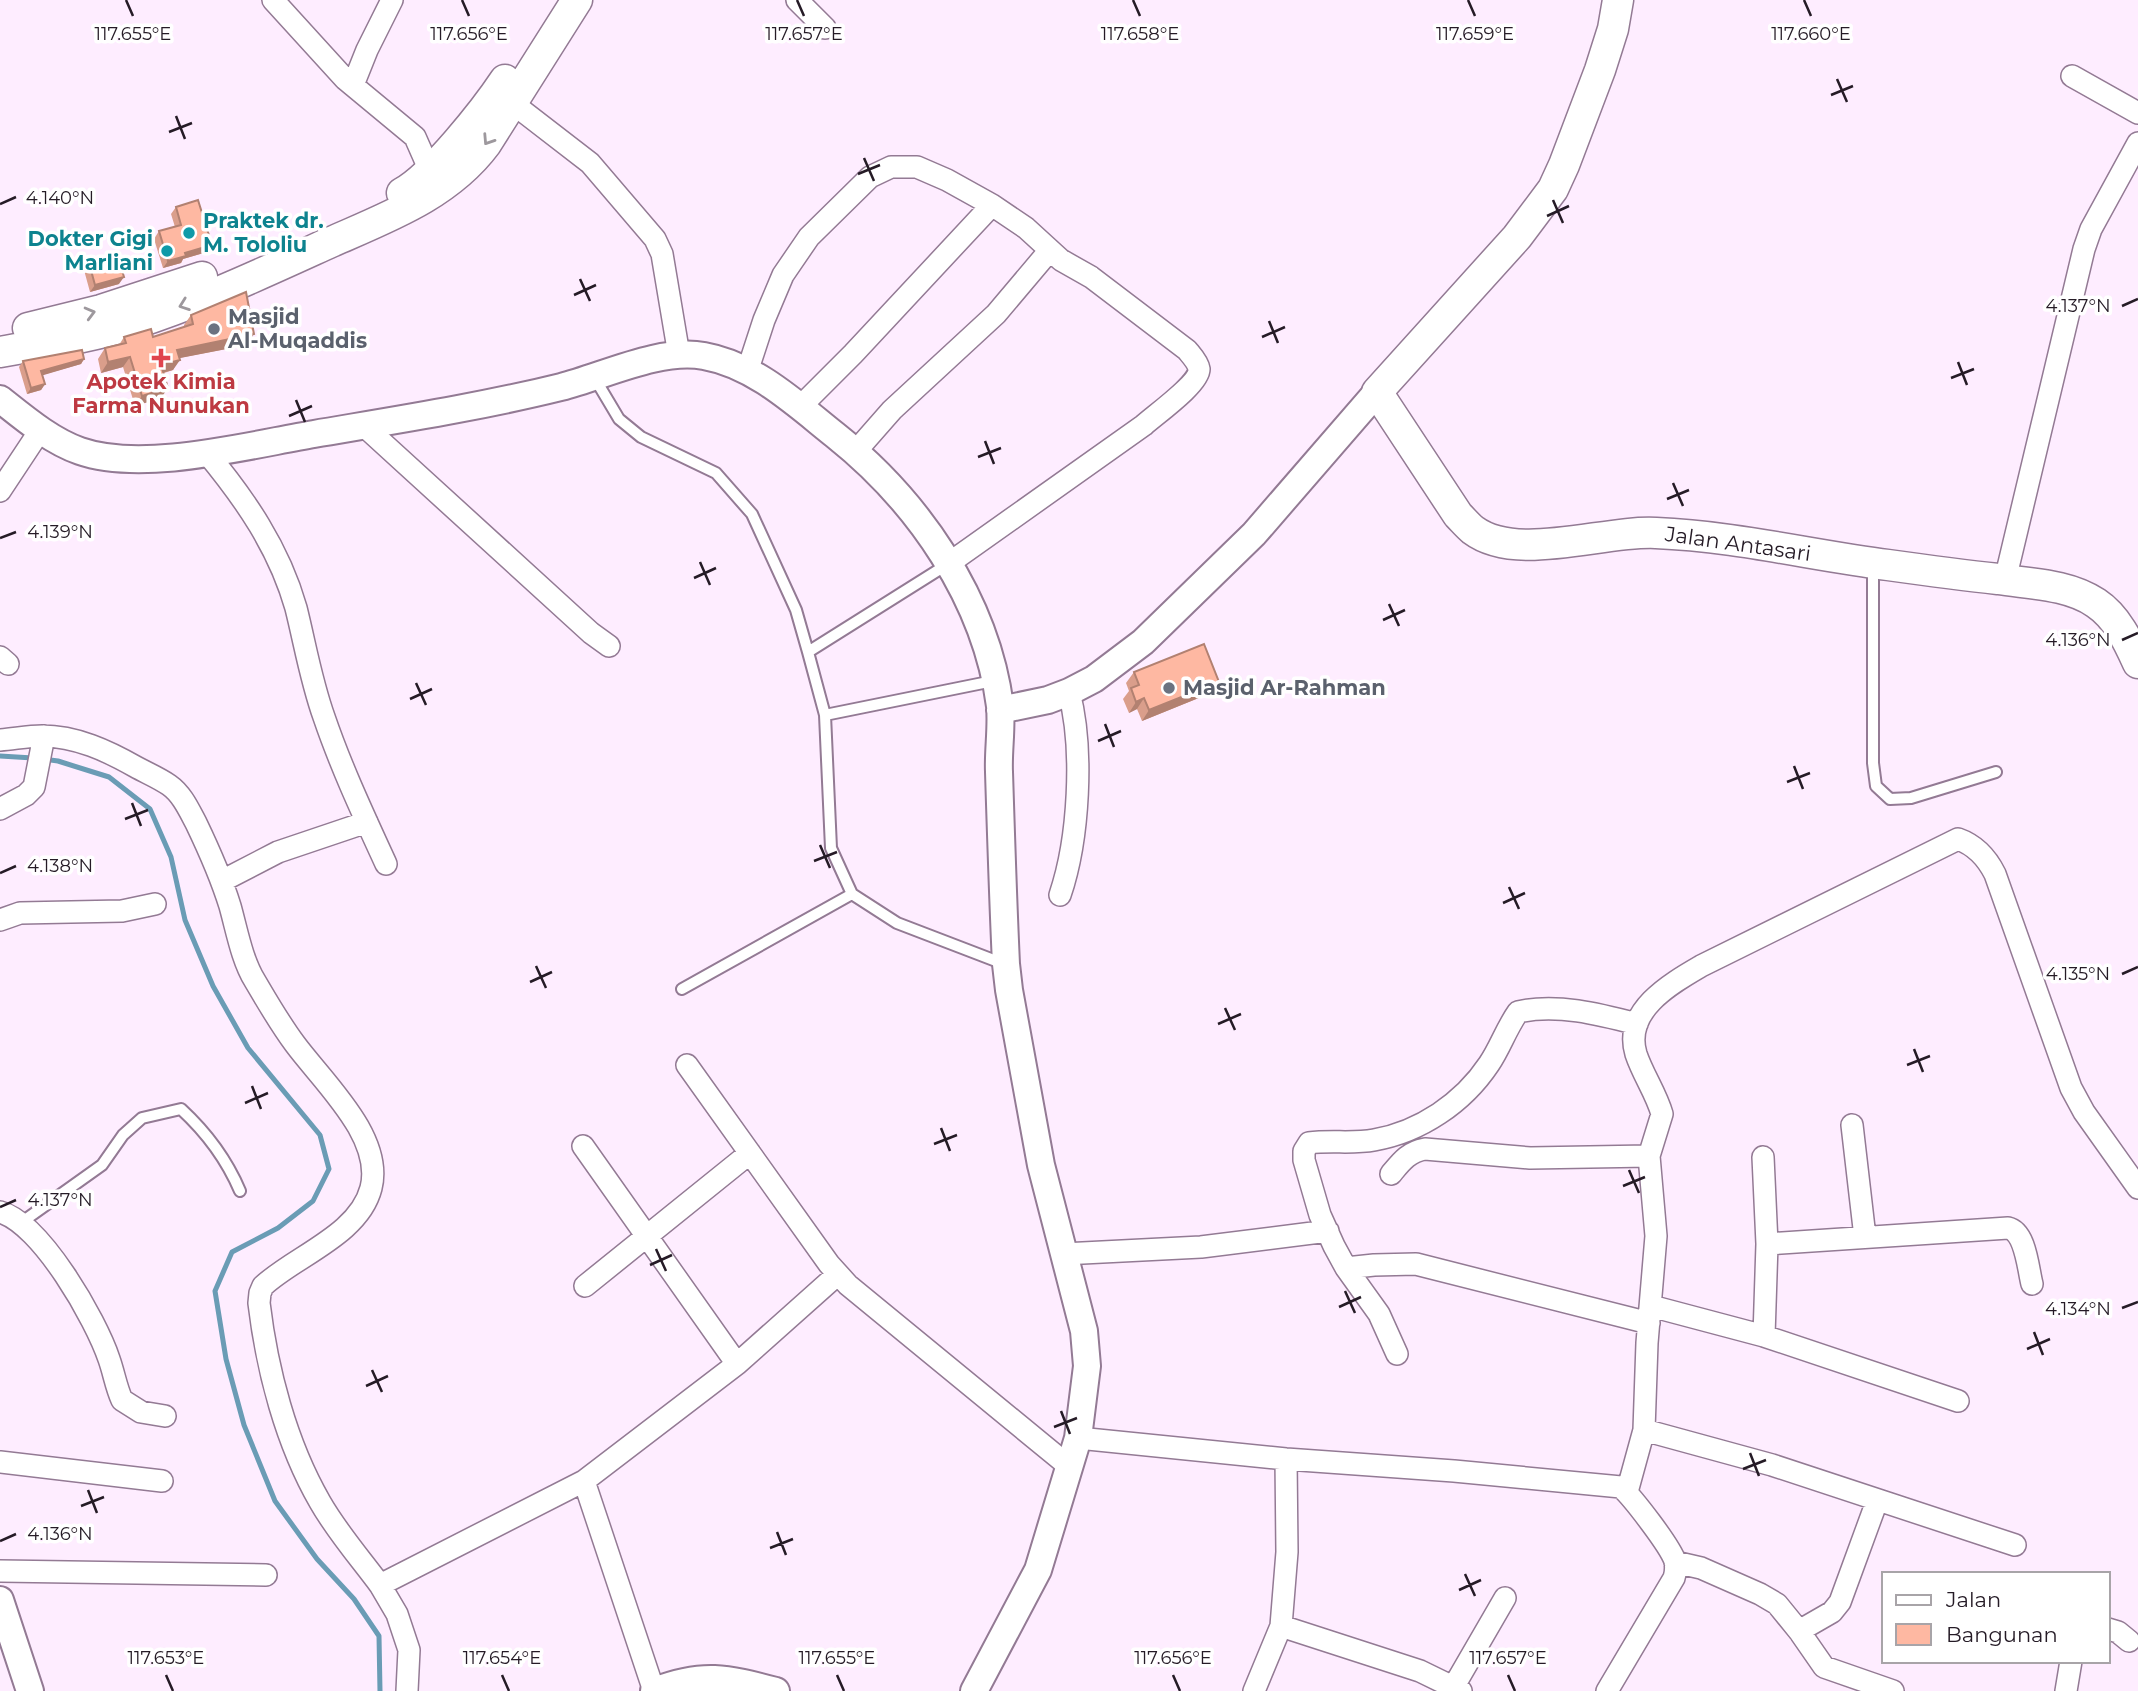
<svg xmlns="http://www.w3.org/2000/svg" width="2138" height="1691" viewBox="0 0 2138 1691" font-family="Montserrat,sans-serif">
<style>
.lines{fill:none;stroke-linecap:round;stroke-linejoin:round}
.stream{stroke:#6a9cb5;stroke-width:5}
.service-casing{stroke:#937a94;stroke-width:14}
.minor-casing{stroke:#937a94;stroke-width:24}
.tertiary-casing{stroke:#937a94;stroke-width:30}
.secondary-casing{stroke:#937a94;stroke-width:33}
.service{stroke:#fff;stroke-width:10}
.minor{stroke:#fff;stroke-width:21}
.tertiary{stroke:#fff;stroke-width:26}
.secondary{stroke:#fff;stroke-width:30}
.wall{fill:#da9e8b}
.shaded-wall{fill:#b28171}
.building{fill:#feb8a2;stroke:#b28171;stroke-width:2}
.oneway{stroke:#9d989d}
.ticks{fill:none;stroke:#251b26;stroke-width:2.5}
.culture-dot{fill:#0f9aa8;stroke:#fff;stroke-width:2.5}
.worship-dot{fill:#6b7280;stroke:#fff;stroke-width:2.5}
.health-dot{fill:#e0444e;stroke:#fff;stroke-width:2.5}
.labels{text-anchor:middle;stroke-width:7;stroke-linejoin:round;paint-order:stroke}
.culture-label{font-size:21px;font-weight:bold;fill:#0d838f;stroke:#fff;text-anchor:start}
.worship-label{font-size:21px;font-weight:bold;fill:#5b616d;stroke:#fff;text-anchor:start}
.health-label{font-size:21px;font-weight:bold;fill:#be3a42;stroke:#fff}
.street-label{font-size:21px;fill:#251b26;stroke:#fff}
.ticks-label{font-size:18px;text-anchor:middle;fill:#251b26;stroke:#fff;stroke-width:7;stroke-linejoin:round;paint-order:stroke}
</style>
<rect width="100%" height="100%" fill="#feedff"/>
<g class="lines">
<path class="stream" d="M0 756 33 758
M43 759 58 761 109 777 150 809 171 857 185 920 213 986 248 1048 320 1135 329 1169 313 1201 278 1228 232 1252 215 1291 226 1359 244 1425 275 1501 317 1559 354 1599 379 1636 380 1691"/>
<defs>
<path id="service" d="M594 377 619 419 641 437 716 473 752 514 796 610 808 652 825 715 831 848 852 894 897 923 1004 964
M1873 566V763L1876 786 1890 799 1911 798 1996 772
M808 652 948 564
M825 715 993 681
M682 989 852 894
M22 1222 102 1165 123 1135 142 1118 181 1109C207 1133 226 1158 240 1191"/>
<path id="minor" d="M273 0 345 79 415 137 430 171
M797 0 825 28
M2072 76 2138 113
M353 85 367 50 392 0
M511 102 590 163 655 239 662 254 679 355
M747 372 764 320 783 275 809 237 870 177 891 167H917L947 180 992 205 1026 228 1061 260 1091 277 1187 350C1191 355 1198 362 1199 369 1200 383 1155 415 1144 425L948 564
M800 407 853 354 992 205
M363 425 591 633 609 646
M856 451 892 410 996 314 1050 250
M206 452C245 499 279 548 296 608 305 644 311 681 324 717 341 767 364 816 386 864
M0 491 41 429
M2005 580 2084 249 2091 229 2138 143
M0 657 8 664
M0 740C14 739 28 736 42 736 76 736 108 751 136 767 147 773 159 778 169 785 182 794 189 810 196 823 209 850 221 877 230 906 237 931 242 960 255 981 268 1003 280 1024 295 1044 323 1082 384 1137 371 1188 359 1235 295 1256 263 1286L260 1293 259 1303C267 1370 286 1443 320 1502 337 1532 360 1558 380 1585L584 1481 737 1364 838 1274
M0 809 26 795 34 787 44 736
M222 881 278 852 367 822
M1060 895C1079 839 1084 749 1069 692
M0 920 20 913 122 911 155 904
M687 1065 829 1264 848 1285 1071 1468
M1852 1125 1865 1237
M583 1146 737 1364
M1649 1156 1662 1114C1656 1093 1643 1075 1636 1054 1623 1011 1670 984 1701 966L1958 839C1975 845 1987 858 1995 874L2071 1088 2084 1112 2138 1188
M1763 1157 1767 1244
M1391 1174C1401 1162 1408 1152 1425 1149L1530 1158 1649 1156 1656 1236 1647 1343 1644 1430 1627 1492
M0 1212C41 1223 96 1320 109 1359 114 1373 116 1387 122 1400L141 1412 165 1416
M1063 1254 1201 1247 1328 1231
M1346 1268 1374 1265 1416 1264 1649 1323
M585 1286 750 1153
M1651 1306 1764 1336 1958 1401
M1764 1336 1767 1244 2008 1228C2026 1232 2028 1269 2032 1284
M1397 1354 1379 1314 1346 1268 1334 1246 1320 1215 1304 1160V1151L1309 1143C1331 1140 1353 1144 1374 1140 1420 1132 1463 1103 1489 1064 1500 1048 1506 1029 1518 1012 1556 1003 1599 1014 1637 1024
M1644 1430 1772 1465 2015 1545
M1078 1438 1286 1459 1454 1471 1621 1487C1633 1498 1670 1546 1675 1561 1676 1567 1676 1572 1674 1578L1607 1691
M0 1462 162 1481
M584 1481 654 1691
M1675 1562 1701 1568 1760 1594 1777 1604 1799 1631 1824 1667 1893 1691
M0 1571 266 1575
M380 1585 397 1614 409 1650 407 1691
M1281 1626 1420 1671 1461 1691
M2108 1629 2118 1632 2129 1641
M1799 1631 1832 1612 1840 1602 1877 1501
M1454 1686 1505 1598
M1254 1691 1281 1626 1287 1552 1286 1459
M2066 1691 2071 1661"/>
<path id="tertiary" d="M0 399C24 418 51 441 80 451 143 473 249 445 314 434 396 420 480 407 561 387 604 376 659 348 704 356 755 365 796 404 835 435 918 501 986 599 1000 706 1002 728 998 751 999 772 1001 836 1003 900 1006 964L1009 990 1041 1165 1084 1331 1087 1366 1078 1438 1038 1570 974 1691
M1000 710 1048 700 1069 692 1094 679 1143 642 1254 534 1377 392
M0 1600 30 1691
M654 1691C704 1672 726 1678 776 1691"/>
<path id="secondary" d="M1618 0 1613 29 1600 70 1564 165 1553 189 1517 237 1377 392 1458 515C1463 520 1468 526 1473 530 1517 563 1604 530 1656 533 1733 536 1811 555 1888 565 1924 570 1961 575 1998 579 2030 584 2068 584 2096 603 2117 617 2128 641 2138 663
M402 193C432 177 485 110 505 80
M28 328 101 310 202 277
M0 352C43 344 88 338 130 325 199 303 265 272 331 242 388 217 448 195 486 144L577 0"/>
</defs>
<use href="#service" class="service-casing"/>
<use href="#minor" class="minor-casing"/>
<use href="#tertiary" class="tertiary-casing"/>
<use href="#secondary" class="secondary-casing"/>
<use href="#service" class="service"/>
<use href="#minor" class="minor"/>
<use href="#tertiary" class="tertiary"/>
<use href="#secondary" class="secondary"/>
</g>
<path class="wall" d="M176 207 207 252 183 259 181 263 163 268 154 239 159 231 175 227 171 214Z
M89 263 119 284 90 292 84 270Z
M191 315 247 345 179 358 173 370 164 373 161 398 135 406 123 367 101 373 98 359 105 348 119 345 124 337H153L184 327V325Z
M84 359 81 364 42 375 45 384 41 390 27 394 19 367 23 361Z
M1134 672 1219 682 1211 693 1142 721 1137 709 1129 713 1123 699 1129 691 1126 683Z"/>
<path class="shaded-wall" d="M212 245 207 252 183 259 181 263 163 268 168 261 185 253Z
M124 277 119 284 90 292 95 285Z
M254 334 247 345 170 360 177 350Z
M130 357 123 367 101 373 108 362Z
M84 359 81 364 37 377 41 371Z
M180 360 173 370 154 375 161 365Z
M45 384 41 390 27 394 31 388Z
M168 388 161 398 135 406 142 396Z
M1219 682 1211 693 1142 721 1149 710Z
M1144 698 1137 709 1129 713 1136 702Z"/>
<path class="building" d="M198 200 212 245 185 253 186 256 168 261 159 231 181 225 176 207Z
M117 254 124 277 95 285 89 263Z
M246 292 254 334 177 350 180 360 161 365 168 388 142 396 130 357 108 362 105 348 126 343 124 337 151 329 153 337 193 324 191 315Z
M82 350 84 359 41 371 45 384 31 388 23 361Z
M1204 644 1219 682 1149 710 1144 698 1136 702 1131 688 1139 685 1134 672Z"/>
<defs><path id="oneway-chevron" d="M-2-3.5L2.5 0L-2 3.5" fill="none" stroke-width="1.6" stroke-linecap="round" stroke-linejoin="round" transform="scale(1.75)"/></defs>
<g class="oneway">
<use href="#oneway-chevron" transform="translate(488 140) rotate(123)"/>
<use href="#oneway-chevron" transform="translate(184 305) rotate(160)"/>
<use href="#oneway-chevron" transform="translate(90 313) rotate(-15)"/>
</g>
<path class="ticks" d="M126 0 133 16M462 0 469 16M797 0 804 16M1133 0 1140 16M1468 0 1475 16M1804 0 1811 16M1837 79 1847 102M1831 95 1853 86M176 116 185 139M169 132 192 123M864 158 874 181M858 174 880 165M1553 200 1563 223M0 204 16 197M1547 216 1569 206M580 279 590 301M574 295 596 285M2122 306 2138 299M1269 321 1278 343M1262 337 1285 327M1958 362 1967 385M1951 378 1974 369M296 400 305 422M289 416 312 406M985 441 994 464M978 457 1001 448M1673 483 1683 506M1667 499 1689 490M0 538 16 532M700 562 710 585M694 578 716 568M1389 604 1399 626M1383 620 1405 610M2122 640 2138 633M416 683 426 705M410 699 432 689M1105 724 1114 747M1098 741 1121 731M1794 766 1803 789M1787 782 1810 773M132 803 141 826M125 819 148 810M820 845 830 868M814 861 837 852M0 873 16 866M1509 887 1519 909M1503 903 1525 893M536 966 546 988M2122 974 2138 967M530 982 552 972M1225 1008 1235 1030M1218 1024 1241 1014M1914 1049 1923 1072M1907 1065 1930 1056M252 1086 261 1109M245 1103 268 1093M941 1128 950 1151M934 1144 957 1135M1629 1170 1639 1193M1623 1186 1645 1177M0 1207 16 1200M656 1249 666 1271M650 1265 672 1255M1345 1291 1355 1313M1339 1307 1361 1297M2122 1308 2138 1302M2034 1332 2043 1355M2027 1349 2050 1339M372 1370 382 1392M366 1386 388 1376M1061 1411 1070 1434M1054 1427 1077 1418M1750 1453 1759 1476M1743 1469 1766 1460M88 1490 97 1513M81 1506 104 1497M777 1532 786 1555M0 1541 16 1534M770 1548 793 1539M1465 1574 1475 1596M1459 1590 1481 1580M166 1675 173 1691M502 1675 509 1691M837 1675 844 1691M1173 1675 1180 1691M1508 1675 1515 1691"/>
<g class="culture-dot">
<circle cx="189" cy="233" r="7"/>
<circle cx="167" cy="251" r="7"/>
</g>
<g class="worship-dot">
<circle cx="214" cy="329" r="7"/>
<circle cx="1169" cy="688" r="7"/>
</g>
<path class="health-dot" d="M157.5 347.5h7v7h7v7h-7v7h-7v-7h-7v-7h7z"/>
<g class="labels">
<g class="culture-label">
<text x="203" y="228">Praktek dr.<tspan x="203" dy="24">M. Tololiu</tspan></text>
<text x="153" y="246" text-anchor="end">Dokter Gigi<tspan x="153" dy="24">Marliani</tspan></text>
</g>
<g class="worship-label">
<text x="228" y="324">Masjid<tspan x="228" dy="24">Al-Muqaddis</tspan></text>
<text x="1183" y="695">Masjid Ar-Rahman</text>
</g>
<g class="health-label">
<text x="161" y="389">Apotek Kimia<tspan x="161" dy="24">Farma Nunukan</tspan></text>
</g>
<g class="street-label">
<text transform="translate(1738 544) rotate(8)" y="7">Jalan Antasari</text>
</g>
</g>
<g class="ticks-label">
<text x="133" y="40">117.655°E</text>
<text x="469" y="40">117.656°E</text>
<text x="804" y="40">117.657°E</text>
<text x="1140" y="40">117.658°E</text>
<text x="1475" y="40">117.659°E</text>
<text x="1811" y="40">117.660°E</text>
<text x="60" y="204">4.140°N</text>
<text x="2078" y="312">4.137°N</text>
<text x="60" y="538">4.139°N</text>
<text x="2078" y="646">4.136°N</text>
<text x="60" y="872">4.138°N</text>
<text x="2078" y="980">4.135°N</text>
<text x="60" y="1206">4.137°N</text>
<text x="2078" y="1315">4.134°N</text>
<text x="60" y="1540">4.136°N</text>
<text x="166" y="1664">117.653°E</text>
<text x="502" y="1664">117.654°E</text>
<text x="837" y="1664">117.655°E</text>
<text x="1173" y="1664">117.656°E</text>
<text x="1508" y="1664">117.657°E</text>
</g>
<rect x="1882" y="1572" width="228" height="91" fill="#ffffff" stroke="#a8a4a8" stroke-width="2"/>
<rect x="1896" y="1595" width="35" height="10" fill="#ffffff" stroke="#a8a4a8" stroke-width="2"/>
<text x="1946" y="1607" font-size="21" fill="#251b26">Jalan</text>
<rect x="1896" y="1624" width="35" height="21" fill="#feb8a2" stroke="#a8a4a8" stroke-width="2"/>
<text x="1946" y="1642" font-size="21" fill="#251b26">Bangunan</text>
</svg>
